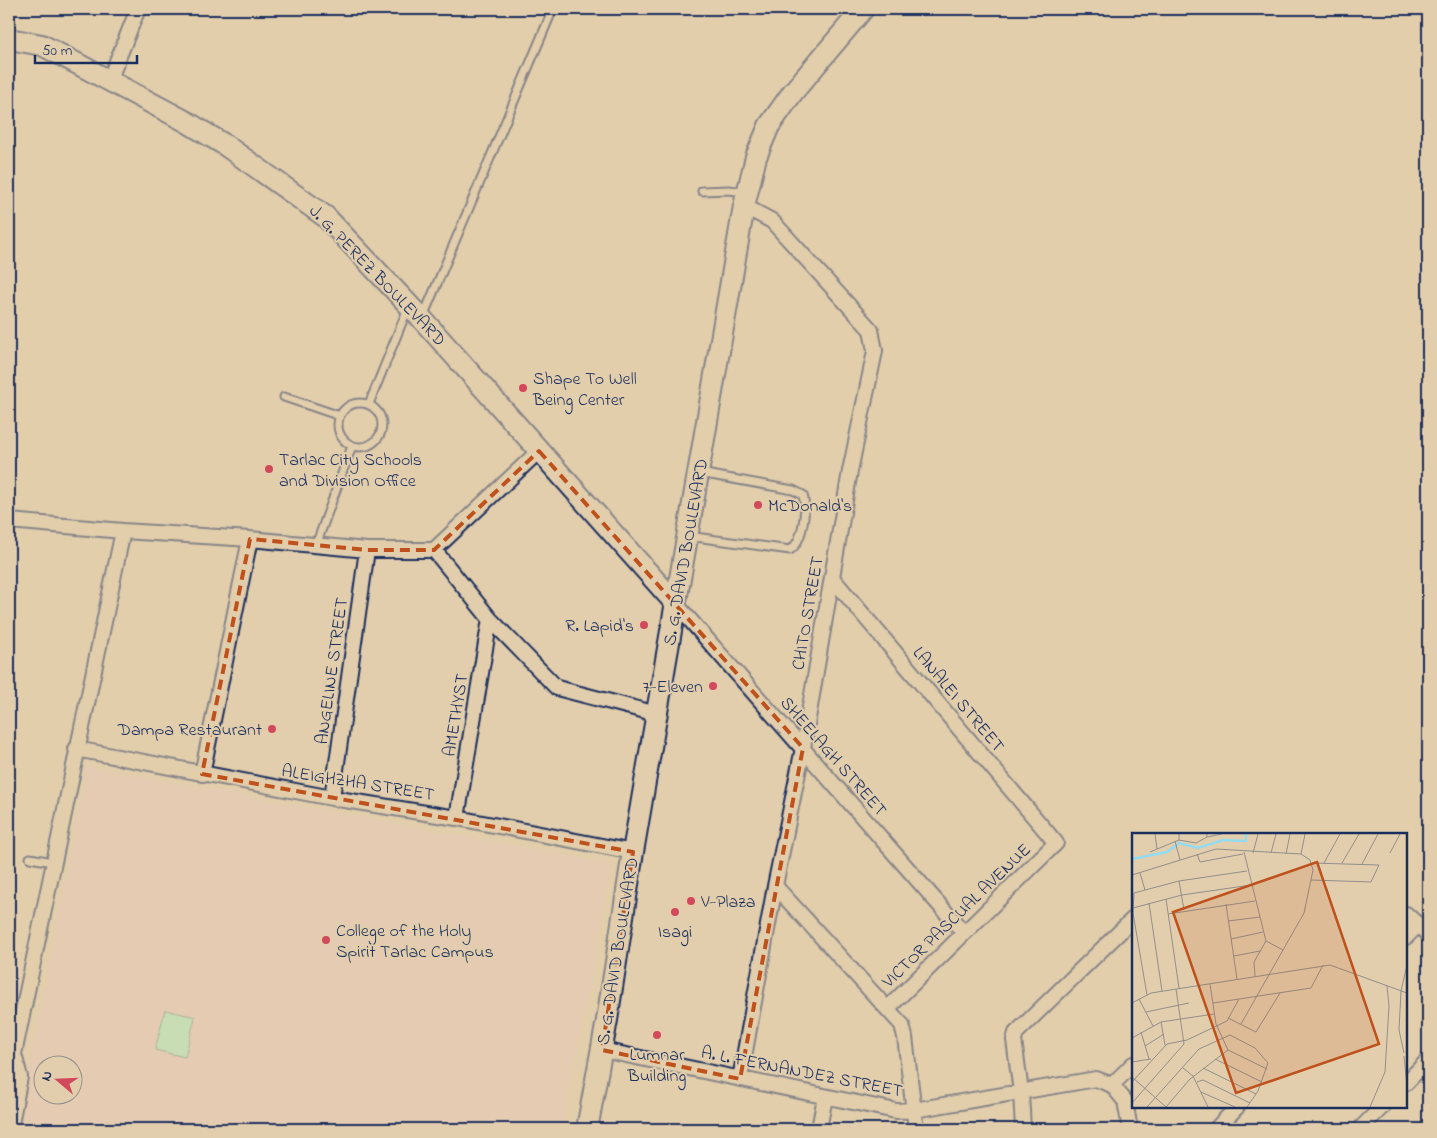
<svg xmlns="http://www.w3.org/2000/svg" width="1437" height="1138" viewBox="0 0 1437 1138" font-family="'Indie Flower',sans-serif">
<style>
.built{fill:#e6c8b9;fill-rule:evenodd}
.green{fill:#a9f0bc;stroke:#62908d}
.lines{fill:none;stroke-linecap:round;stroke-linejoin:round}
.lane-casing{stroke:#1b2f5e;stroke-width:11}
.street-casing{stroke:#1b2f5e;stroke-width:18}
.secondary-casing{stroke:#1b2f5e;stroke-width:24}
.lane{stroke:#e2ceac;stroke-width:7}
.street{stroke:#e2ceac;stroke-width:14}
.secondary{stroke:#e2ceac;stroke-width:20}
.marked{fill:none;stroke:#bf511c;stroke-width:4;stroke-dasharray:10 6;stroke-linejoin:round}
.poi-dot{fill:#d1495b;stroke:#e2ceac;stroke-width:2}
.labels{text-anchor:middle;stroke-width:4;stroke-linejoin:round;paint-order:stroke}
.street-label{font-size:18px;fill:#1b2f5e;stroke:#e2ceac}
.poi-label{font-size:18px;fill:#1b2f5e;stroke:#e2ceac;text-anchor:start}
.inset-river{fill:none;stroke:#91dbf3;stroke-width:2.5}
.inset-road{fill:none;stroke:#928e8d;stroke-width:1}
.view{fill:#bf511c;fill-opacity:0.15;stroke:#bf511c;stroke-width:2.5}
.inset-edge{fill:none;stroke:#1b2f5e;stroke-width:2.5}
</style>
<rect width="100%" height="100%" fill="#e2ceac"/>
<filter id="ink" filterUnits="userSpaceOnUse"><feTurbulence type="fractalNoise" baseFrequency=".02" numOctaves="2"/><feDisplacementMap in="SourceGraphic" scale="10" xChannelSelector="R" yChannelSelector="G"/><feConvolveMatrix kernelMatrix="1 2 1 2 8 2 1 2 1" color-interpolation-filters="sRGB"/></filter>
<g filter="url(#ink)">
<path class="built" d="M86 766 612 864 562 1129H18ZM42 1066H72V1096H42Z"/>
<path class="green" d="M165 1010 195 1017 185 1057 155 1050Z"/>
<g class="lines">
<defs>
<path id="lane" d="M702 191 729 190 745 192
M423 317 553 9
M284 397 340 416
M338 425a22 22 0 1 1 44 0a22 22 0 1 1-44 0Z
M369 404 408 308
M688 536 790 550C803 542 807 509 803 495L793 490 700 473
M316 545 352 446
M30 858 53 862"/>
<path id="street" d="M109 81 138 9
M9 521 123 531 250 539 367 550H434L490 619 557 688 657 714
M434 550 539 451
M833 579 1056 843 888 1008
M676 604 964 933
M76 749 332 798 457 818 633 852
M202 774 250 539
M332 798 367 550
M457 818 490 619
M775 886 902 1025 905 1037 916 1129
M1406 914 1428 934
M1406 937 1418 925
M602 1050 896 1111 914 1110 1096 1079 1112 1085 1125 1101 1130 1129
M740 1079 775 886 803 748 850 471 875 351 871 330 772 221 744 206
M1406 1083 1428 1060
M1112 1085 1133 1064
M10 1129 20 1077 14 1054 123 531
M819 1129 825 1097
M1023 1129 1021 1092 1014 1040 1016 1033 1133 919
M1216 1129 1237 1107
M1360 1129 1382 1107"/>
<path id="secondary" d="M9 39 42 45 187 122 225 145 326 217 422 319 676 604
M587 1129 607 1020 633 852 744 206 756 157 769 126 793 92 863 9"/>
</defs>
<use href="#lane" class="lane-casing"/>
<use href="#street" class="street-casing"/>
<use href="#secondary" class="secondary-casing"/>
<use href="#lane" class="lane"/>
<use href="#street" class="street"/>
<use href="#secondary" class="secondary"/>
</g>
</g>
<path d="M0 0H1437V1138H0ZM539 451 803 748 740 1079 602 1050 633 852 202 774 250 539 367 550H434Z" fill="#e2ceac" fill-opacity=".55" fill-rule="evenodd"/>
<path class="marked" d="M539 451 803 748 740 1079 602 1050 633 852 202 774 250 539 367 550H434Z"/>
<g class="poi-dot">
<circle cx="523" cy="388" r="5"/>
<circle cx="269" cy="469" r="5"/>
<circle cx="758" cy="505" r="5"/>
<circle cx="644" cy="625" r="5"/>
<circle cx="713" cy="686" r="5"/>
<circle cx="272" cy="729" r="5"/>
<circle cx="691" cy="901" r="5"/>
<circle cx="675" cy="912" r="5"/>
<circle cx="326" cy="940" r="5"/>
<circle cx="657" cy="1035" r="5"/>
</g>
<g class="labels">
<g class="street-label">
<text transform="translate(378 275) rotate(46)" y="6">J. G. PEREZ BOULEVARD</text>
<text transform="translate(685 552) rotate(-80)" y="6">S. G. DAVID BOULEVARD</text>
<text transform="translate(807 613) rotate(-80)" y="6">CHITO STREET</text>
<text transform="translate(331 671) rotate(-82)" y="6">ANGELINE STREET</text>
<text transform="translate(959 699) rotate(50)" y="6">LANALEI STREET</text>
<text transform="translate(455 715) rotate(-81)" y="6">AMETHYST</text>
<text transform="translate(834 756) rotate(49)" y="6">SHEELAGH STREET</text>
<text transform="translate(358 782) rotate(9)" y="6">ALEIGHZHA STREET</text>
<text transform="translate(956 915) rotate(-44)" y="6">VICTOR PASCUAL AVENUE</text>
<text transform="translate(617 951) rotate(-81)" y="6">S. G. DAVID BOULEVARD</text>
<text transform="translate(802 1071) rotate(11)" y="6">A. L. FERNANDEZ STREET</text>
</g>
<g class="poi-label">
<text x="533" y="384">Shape To Well<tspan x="533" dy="21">Being Center</tspan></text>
<text x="279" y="465">Tarlac City Schools<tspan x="279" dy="21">and Division Office</tspan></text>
<text x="768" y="511">McDonald's</text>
<text x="634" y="631" text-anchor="end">R. Lapid's</text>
<text x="703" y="692" text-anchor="end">7-Eleven</text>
<text x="262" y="735" text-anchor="end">Dampa Restaurant</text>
<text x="701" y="907">V-Plaza</text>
<text x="336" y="936">College of the Holy<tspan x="336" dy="21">Spirit Tarlac Campus</tspan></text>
<text x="675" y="937" text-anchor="middle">Isagi</text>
<text x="657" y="1060" text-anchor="middle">Lumnar<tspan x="657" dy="21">Building</tspan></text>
</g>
</g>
<g transform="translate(1132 833)">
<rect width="275" height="275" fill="#e2ceac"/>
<path class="inset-river" d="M0 26 35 19 47 10 66 15 91 7 114 8V1"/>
<path class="inset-road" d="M23 1 25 16M75 1V4L90 1M47 7 64 10 75 4M43 8 48 27M18 19 47 7V1M112 19 134 108 122 129 123 143M121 20 126 1M139 20 144 1M258 20 268 1M65 21 68 29 111 21M154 21 158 1M169 21 173 1M192 30 208 1M210 30 227 1M230 31 246 1M8 40 13 57M0 42 84 16 169 21M179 47 239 49 247 32 180 30M47 48 52 77M34 66 47 155M17 70 30 158M94 71 105 146M1 75 50 62 119 52M36 81 123 68M96 88 128 84M99 106 131 99M134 108 151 117M102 123 128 118M78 151 84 191 96 217M15 162 1 80 2 60 47 48 115 38M7 166 21 193M0 170 19 160 198 132 275 160M81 170 179 155 191 132M14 179 57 170M96 185 124 199 148 160M29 189 33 212M109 191 172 80 181 37 178 27 169 21M9 199 17 226M0 205 29 189 82 181M13 213 32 201M96 217 135 236M272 220 267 197 269 158 275 132M272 223 275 253M83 226 130 249M0 229 19 226M51 235 61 243 76 274M71 235 124 261M0 244 34 274 58 246 96 217M0 249 35 211 55 207 95 188 107 166M65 249 71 247 118 270M69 259 103 274M0 270 52 211 44 156M15 274 67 216 98 202 123 215 136 230 126 258 115 274M238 274 253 239 257 173 255 153"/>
<path class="view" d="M185 29 247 211 104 260 41 79Z"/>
<rect width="275" height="275" class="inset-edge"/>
</g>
<rect width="1437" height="1138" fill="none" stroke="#e2ceac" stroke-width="30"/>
<rect x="15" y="15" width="1407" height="1108" fill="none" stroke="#1b2f5e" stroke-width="2" filter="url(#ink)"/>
<g transform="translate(58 1080) rotate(289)"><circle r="24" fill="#e2ceac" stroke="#928e8d"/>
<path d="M0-4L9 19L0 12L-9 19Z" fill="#d1495b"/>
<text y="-8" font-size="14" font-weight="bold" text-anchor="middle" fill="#1b2f5e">N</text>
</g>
<path d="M35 55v8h102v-8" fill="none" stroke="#1b2f5e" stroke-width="2.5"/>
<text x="42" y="55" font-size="15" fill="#1b2f5e" stroke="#e2ceac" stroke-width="4" paint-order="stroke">50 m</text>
</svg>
